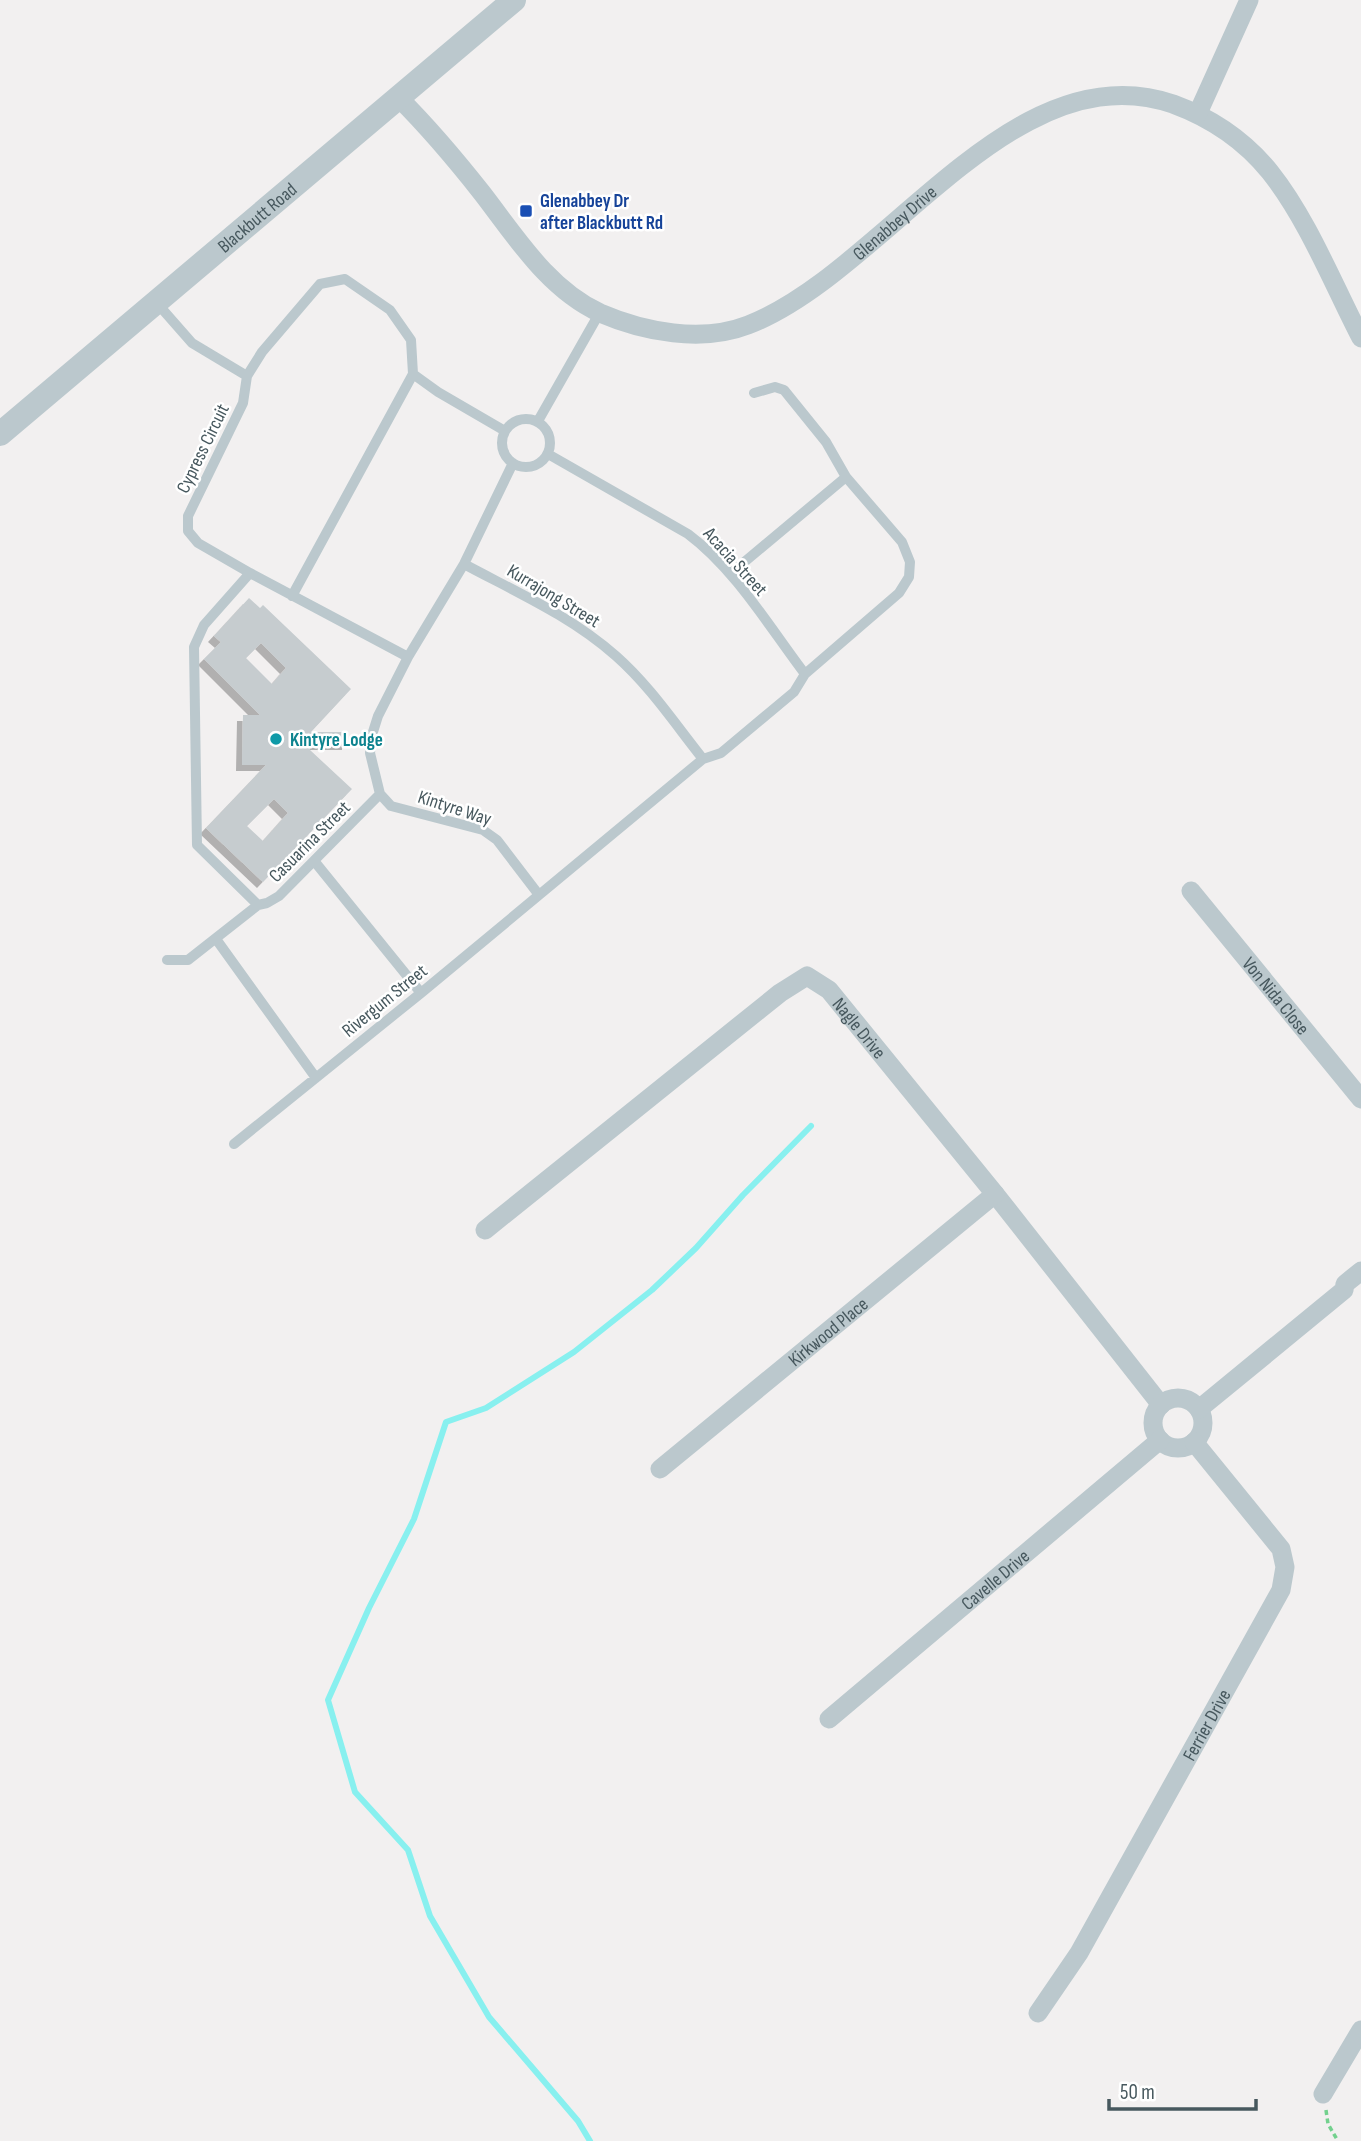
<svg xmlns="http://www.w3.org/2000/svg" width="1361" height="2141" viewBox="0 0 1361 2141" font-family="'Sofia Sans Condensed',sans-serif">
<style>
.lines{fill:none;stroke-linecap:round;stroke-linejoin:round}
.stream{stroke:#88f0ef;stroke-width:6}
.building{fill:#c6cccf;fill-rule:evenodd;filter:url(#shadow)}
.path{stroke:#73d18e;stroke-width:3.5;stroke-dasharray:5 3.5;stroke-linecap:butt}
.service{stroke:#bbc8cd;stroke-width:10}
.minor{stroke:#bbc8cd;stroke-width:19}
.tertiary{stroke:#bbc8cd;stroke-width:24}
.transit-dot{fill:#1a4fb4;stroke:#fff;stroke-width:2.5}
.culture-dot{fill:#0f9aa8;stroke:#fff;stroke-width:2.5}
.labels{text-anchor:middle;stroke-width:5;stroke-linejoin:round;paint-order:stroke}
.transit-label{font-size:19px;font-weight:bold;fill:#164399;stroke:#fff;text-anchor:start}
.street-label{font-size:19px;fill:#47585e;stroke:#fff}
.culture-label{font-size:19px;font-weight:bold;fill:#0d838f;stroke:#fff;text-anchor:start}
</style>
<defs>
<filter id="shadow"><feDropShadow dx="-6" dy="6" stdDeviation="0" flood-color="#0004"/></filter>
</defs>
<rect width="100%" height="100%" fill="#f2f0f0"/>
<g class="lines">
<path class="stream" d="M590 2141 578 2121 489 2017 430 1916 408 1850 355 1792 328 1700 369 1608 414 1519 446 1422 486 1408 574 1352 652 1290 696 1248 743 1195 811 1126"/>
</g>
<path class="building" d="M249 598 260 608 263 605 351 689 311 732H348V744H310V750L352 789 263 882 206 828 266 765H242L243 715H260L204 659 221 642 214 636ZM261 643 286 668 272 684 246 658ZM274 799 288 813 263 841 247 826Z"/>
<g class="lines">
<path class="path" d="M1326 2110 1328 2124 1338 2141"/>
<path class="service" d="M156 302 192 343 247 376
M502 443a24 24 0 1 1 48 0a24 24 0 1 1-48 0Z
M538 421 600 312
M548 454 688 534C735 569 770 628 805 674
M464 564C516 592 571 616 616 656 650 686 675 724 703 759
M250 573 204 625 194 647 197 845 258 905
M730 574 846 477
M292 596 413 374
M408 657 250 573 198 543 188 531V516L243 403 247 376 262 352 320 284 345 279 390 310 411 340 413 374 438 392 505 431
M380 794 370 753 372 735 378 716 408 657 464 564 513 463
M380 794 391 806 483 830 497 840 539 895
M315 862 421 993
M216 939 316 1078
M167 960H188L258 905 267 903 279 896 380 794
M234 1144 421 993 703 759 721 753 794 692 805 674 899 593 909 577 910 562 902 542 846 477 826 442 784 390 775 387 754 393"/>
<g class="minor">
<path id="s1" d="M399 98C429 128 456 160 482 193 516 237 548 289 600 313 644 332 702 343 748 325 884 273 1012 49 1173 104 1211 118 1245 141 1270 172 1308 220 1333 284 1361 338"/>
<path d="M1198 113 1249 0"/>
<path id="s2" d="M1191 891 1361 1099"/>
<path id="s3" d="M485 1230 780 993 807 976 829 990 995 1194 1161 1405"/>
<circle cx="1178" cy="1423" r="25"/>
<path d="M1199 1409 1344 1290 1345 1284 1361 1271"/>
<path id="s4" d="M660 1469 995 1194"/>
<path id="s5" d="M829 1719 1160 1440"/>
<path id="s6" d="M1038 2013 1079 1953 1281 1590 1285 1567 1281 1549 1194 1442"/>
<path d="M1323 2094 1361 2030"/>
</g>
<path class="tertiary" id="s7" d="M0 434 514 0"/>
</g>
<rect class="transit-dot" x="519" y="204" width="14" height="14" rx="3.5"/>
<circle class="culture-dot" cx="276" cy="739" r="7"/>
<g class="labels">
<g class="transit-label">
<text x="540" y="207">Glenabbey Dr<tspan x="540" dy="22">after Blackbutt Rd</tspan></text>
</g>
<g class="street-label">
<text dy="7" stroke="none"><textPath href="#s7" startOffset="336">Blackbutt Road</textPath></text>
<text dy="7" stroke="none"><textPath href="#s1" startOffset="628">Glenabbey Drive</textPath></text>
<text transform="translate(202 448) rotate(-64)" y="7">Cypress Circuit</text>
<text transform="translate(736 561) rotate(48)" y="7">Acacia Street</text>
<text transform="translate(554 595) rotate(31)" y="7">Kurrajong Street</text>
<text transform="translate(455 807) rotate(18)" y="7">Kintyre Way</text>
<text transform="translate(309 841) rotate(-45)" y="7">Casuarina Street</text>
<text dy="7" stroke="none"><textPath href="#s2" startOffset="135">Von Nida Close</textPath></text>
<text transform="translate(384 1000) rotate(-39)" y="7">Rivergum Street</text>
<text dy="7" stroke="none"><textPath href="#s3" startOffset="485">Nagle Drive</textPath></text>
<text dy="7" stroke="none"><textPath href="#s4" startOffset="217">Kirkwood Place</textPath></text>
<text dy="7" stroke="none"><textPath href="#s5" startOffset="217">Cavelle Drive</textPath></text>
<text dy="7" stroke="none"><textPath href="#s6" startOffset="334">Ferrier Drive</textPath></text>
</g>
<g class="culture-label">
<text x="290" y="746">Kintyre Lodge</text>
</g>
</g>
<path d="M1109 2099v10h147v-10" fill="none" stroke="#47585e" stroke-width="3.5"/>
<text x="1120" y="2099" font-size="21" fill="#47585e" stroke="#ffffff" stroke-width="5" paint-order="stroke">50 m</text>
</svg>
